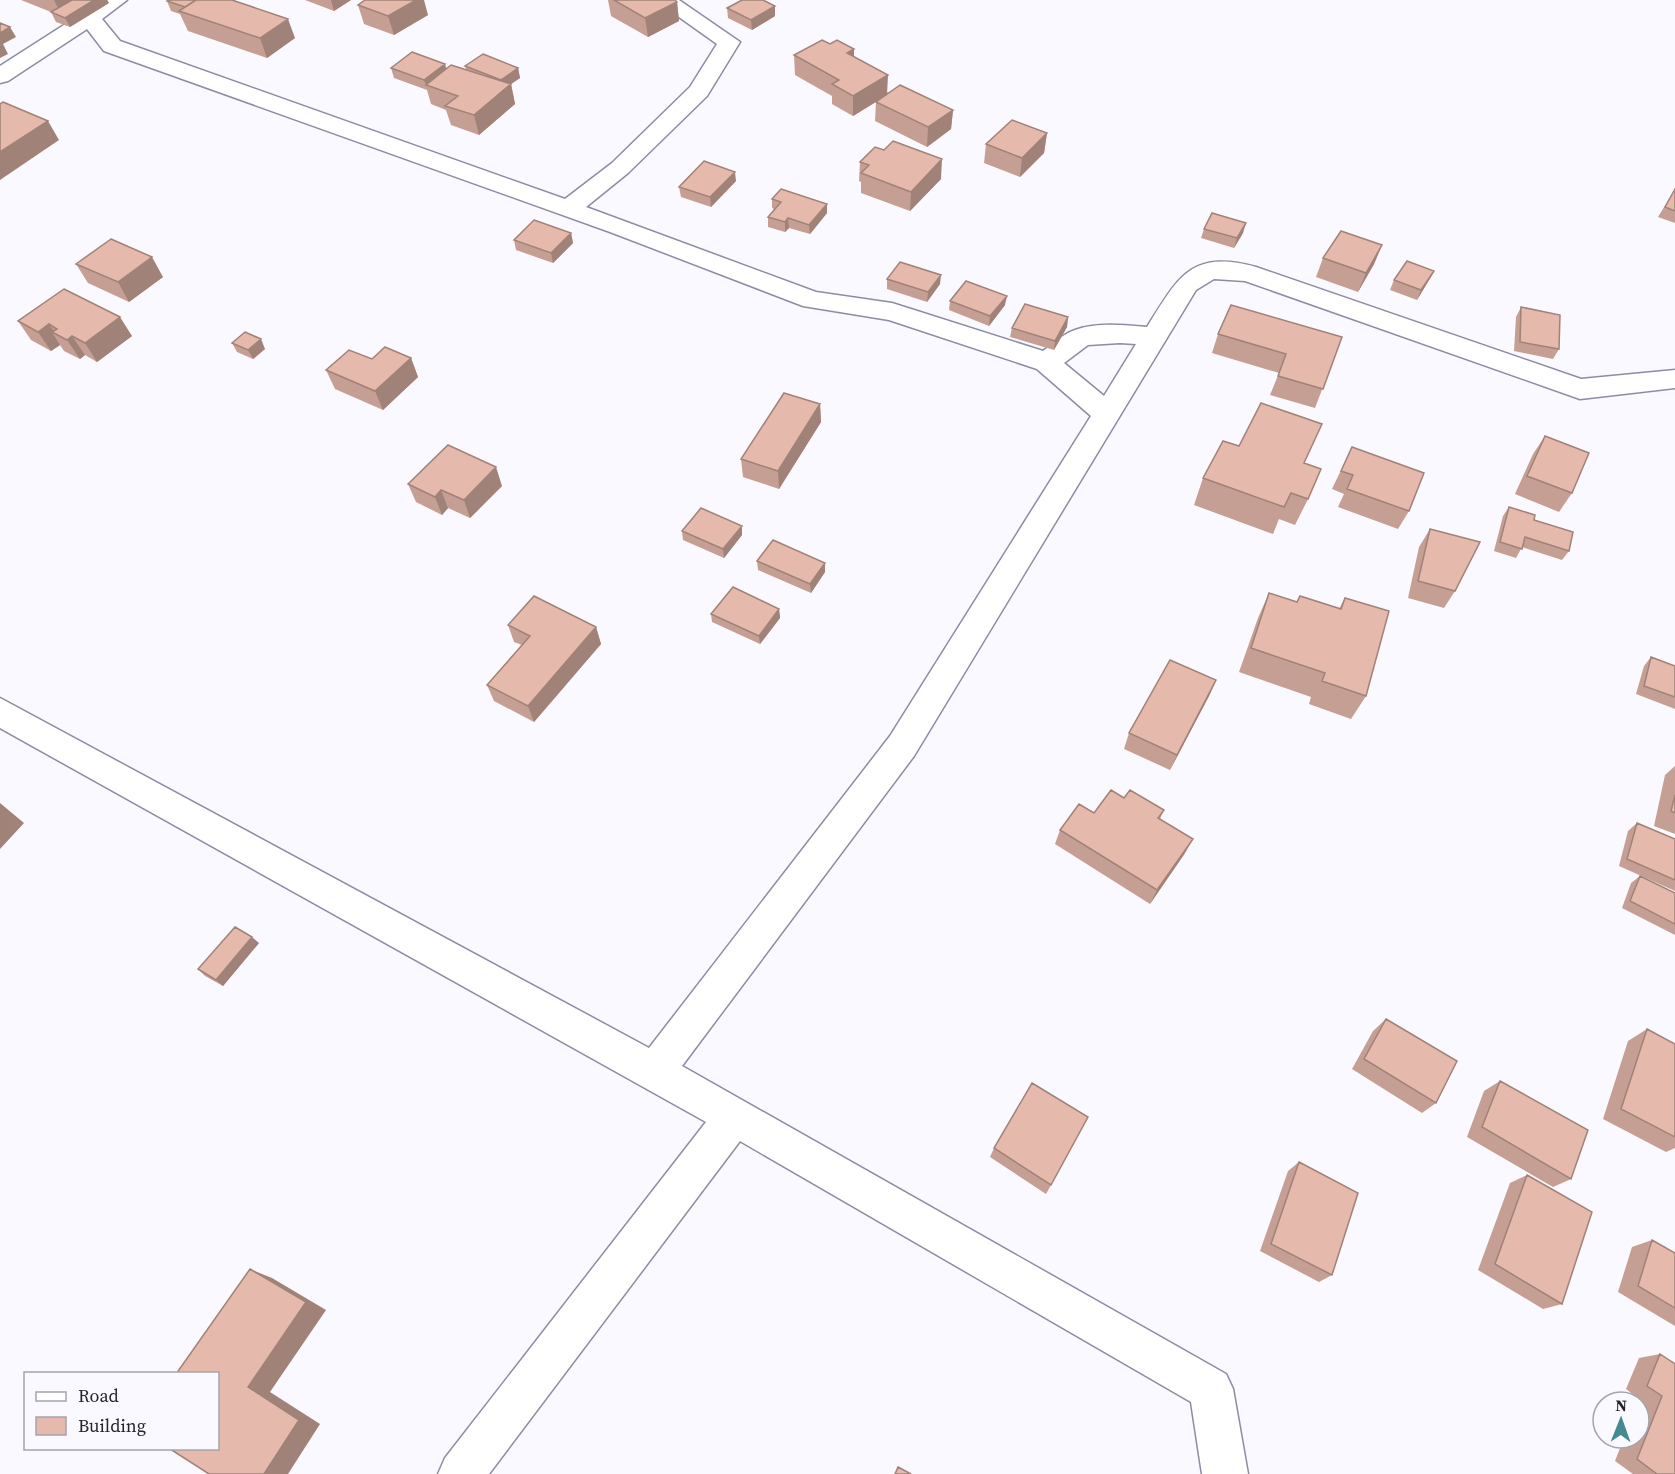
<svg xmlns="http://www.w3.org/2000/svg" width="1675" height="1474" viewBox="0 0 1675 1474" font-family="'Source Serif 4',serif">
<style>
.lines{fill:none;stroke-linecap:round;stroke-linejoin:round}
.minor-casing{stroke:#8e8ba4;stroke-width:3}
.minor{fill:#fff;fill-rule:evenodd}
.wall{fill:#c59f93}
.shaded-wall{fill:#a08278}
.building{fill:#e5b9ab;stroke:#a08278;stroke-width:1.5}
</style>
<rect width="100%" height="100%" fill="#faf9ff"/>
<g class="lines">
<defs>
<path id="minor" d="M103 0H127L102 19 120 41 565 199 612 163 690 87 717 44 655 0H679L740 42 707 96 628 173 586 207 816 292 892 303 1043 351C1053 344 1063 334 1075 330 1096 322 1125 325 1147 327 1178 278 1190 249 1256 267L1581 379 1675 370V388L1580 399 1245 281 1214 279 1196 290 914 756 682 1066 1226 1374 1233 1389 1248 1474H1202L1191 1402 740 1141 489 1474H438L445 1458 706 1122 0 728V698L649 1048 890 736 1091 416 1037 369 889 320 803 306 610 232 104 51 87 29 8 81 0 83V66ZM1120 343 1136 344 1104 396 1064 363 1088 345Z"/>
</defs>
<use href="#minor" class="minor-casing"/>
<use href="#minor" class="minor"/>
</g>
<path class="wall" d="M21 0H107L109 3 70 27 56 22 51 12Z
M305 0H351L334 11Z
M608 0H675L677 2 679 21 648 37 611 16Z
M167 1 295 38 267 58 188 31 180 14 171 11Z
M358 5 428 15 394 35 364 24Z
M775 6V16L752 30 728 18 727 8Z
M830 44 854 49V57L888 93 953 110 951 129 927 147 875 121 876 102 853 116 832 104V96L795 75 794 55Z
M465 66 518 68 520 78 511 84 515 104 479 135 451 125 446 110 431 104 427 90 394 78 391 68 466 70Z
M1047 133 1044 153 1020 177 984 163 986 144Z
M860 162 941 179 910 211 861 193V182L859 181Z
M736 181 711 207 681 197 679 187Z
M1675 189V223L1658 217Z
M772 199 827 204V213L810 234 789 228 785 232 768 227V217L774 209 772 208Z
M1204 229 1243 233 1234 248 1201 238Z
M571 233 573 243 553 263 516 250 514 240Z
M1382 245 1374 264 1358 292 1316 277 1323 258Z
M76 264 163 277 129 302 88 283Z
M1434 271 1429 280 1417 300 1390 290 1394 280Z
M887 279 940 284 927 302 887 289Z
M64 289 132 336 97 362 85 355 80 359 64 351 60 345 51 351 31 340 18 321Z
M950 301 1005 305 989 326 949 310Z
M1521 307 1559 349 1553 359 1514 351 1516 317Z
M1068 317 1067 327 1054 350 1010 337 1012 328Z
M1218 334 1342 337 1315 408 1270 395 1279 373 1212 353Z
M232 343 265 349 253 359 237 352Z
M411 358 418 377 383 410 335 389 326 370 372 359Z
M820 404 821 422 779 489 743 477 741 459Z
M1545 436 1572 493 1559 512 1515 494 1533 454Z
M1239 446 1305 463 1308 499 1295 525 1279 519 1273 534 1194 505 1203 478Z
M1352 447 1409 511 1398 529 1338 507 1344 494 1332 489Z
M408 484 502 486 470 518 448 508 442 515 416 502Z
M1509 507 1534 520 1569 551 1562 560 1522 547 1516 558 1494 551 1503 516Z
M742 526V535L724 558 683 540 682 531Z
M1430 529 1455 591 1444 608 1408 598 1419 547Z
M757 561 825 563V572L811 593 758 570Z
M1269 593 1297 602 1300 596 1339 609 1345 598 1366 696 1351 719 1309 704 1311 697 1239 672 1258 618Z
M779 609 780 618 760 644 712 622 711 614Z
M508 625 596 627 601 644 534 722 494 701 487 685 522 645 514 642Z
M1651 657 1675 666V709L1636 694 1644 666Z
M1216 680 1209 696 1170 770 1124 749 1129 733Z
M1675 766V834L1654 826 1665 775Z
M1124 798 1164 810 1160 819 1185 853 1150 904 1055 844 1060 830Z
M1637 823 1675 839V891L1619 866 1628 831Z
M1640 876 1675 893V935L1622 908 1631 883Z
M259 943 223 986 205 976 198 969Z
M1386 1019 1436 1103 1422 1113 1352 1069 1373 1031Z
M1647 1029 1675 1044V1148L1666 1152 1603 1119 1628 1041Z
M1500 1081 1571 1179 1553 1187 1467 1137 1484 1091Z
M994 1148 1051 1185 1046 1194 990 1157Z
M1299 1162 1332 1275 1319 1282 1260 1251 1288 1171Z
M1527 1175 1562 1304 1543 1309 1478 1270 1510 1183Z
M1652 1240 1675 1253V1326L1618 1292 1632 1247Z
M1660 1354 1675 1474H1633L1615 1461 1624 1438H1639V1402L1640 1400 1626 1389 1639 1358Z"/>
<path class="shaded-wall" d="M54 0H90L62 16Z
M94 0H107L109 3 70 27 65 18Z
M331 0H351L334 11Z
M416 0H424L428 15 394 35 388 16Z
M677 2 679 21 648 37 645 18Z
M775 6V16L752 30 751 20Z
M288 19 295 38 267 58 260 38Z
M10 27 16 37 3 44 8 54 0 58V33Z
M854 49V68L847 53Z
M445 64 448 74 426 85 424 80Z
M518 68 520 78 511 84 515 104 479 135 474 115 503 90 501 80Z
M888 75 887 95 853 116V96Z
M953 110 951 129 927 147 928 127Z
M48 121 59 140 0 180V152Z
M1047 133 1044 153 1020 177 1022 158Z
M942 159 941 179 910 211 911 192Z
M735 172 736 181 711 207 710 197Z
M827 204V213L810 234 809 225Z
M788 218 789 228 785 232V222Z
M1246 223 1243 233 1234 248 1237 238Z
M571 233 573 243 553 263 551 253Z
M1382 245 1374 264 1358 292 1366 273Z
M152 257 163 277 129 302 118 282Z
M1434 271 1429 280 1417 300 1421 290Z
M941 275 940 284 927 302 928 292Z
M1007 296 1005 305 989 326 990 316Z
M120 317 132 336 97 362 85 343Z
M1068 317 1067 327 1054 350 1055 341Z
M49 324 56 334 52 332 60 345 51 351 38 332Z
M72 336 85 355 80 359 67 340Z
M261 339 265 349 253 359 248 350Z
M411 358 418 377 383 410 375 391Z
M820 404 821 422 779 489 778 471Z
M496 467 502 486 470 518 464 500Z
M441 490 448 508 442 515 435 497Z
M742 526V535L724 558 723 549Z
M825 563V572L811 593 810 584Z
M779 609 780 618 760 644 759 636Z
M596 627 601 644 534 722 528 706Z
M1216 680 1209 696 1170 770 1177 755Z
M0 803 24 823 0 849Z
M1193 839 1185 853 1150 904 1157 890Z
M252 937 259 943 223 986 216 980Z
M250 1269 272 1278 326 1310 270 1392 320 1424 288 1474H264L248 1387Z"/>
<path class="building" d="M72 0H94L65 18 51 12Z
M168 0H196L185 7 167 1Z
M196 0H232L288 19 260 38 179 11Z
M365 0H416L388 16 358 5Z
M614 0H675L677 2 645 18Z
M742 0H763L775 6 751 20 727 8Z
M0 23 10 27 0 33Z
M822 40 830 44 837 40 854 49 847 53 888 75 853 96 832 84 839 80 794 55Z
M412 52 445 64 424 80 391 68Z
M483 54 518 68 501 80 465 66Z
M451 65 511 84 474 115 445 106 458 96 426 85Z
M900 85 953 110 928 127 876 102Z
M3 102 48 121 0 152V104Z
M1012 120 1047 133 1022 158 986 144Z
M893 141 942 159 911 192 861 173 869 165 860 162 875 147 884 150Z
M704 161 735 172 710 197 679 187Z
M781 189 827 204 809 225 788 218 785 222 768 217 781 202 772 199Z
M1675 189V211L1665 207Z
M1212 213 1246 223 1237 238 1204 229Z
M534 220 571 233 551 253 514 240Z
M1341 231 1382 245 1366 273 1323 258Z
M111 239 152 257 118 282 76 264Z
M1407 261 1434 271 1421 290 1394 280Z
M900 262 941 275 928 292 887 279Z
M966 281 1007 296 990 316 950 301Z
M64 289 120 317 85 343 72 336 67 340 52 332 57 329 49 324 38 332 18 321Z
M1025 304 1068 317 1055 341 1012 328Z
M1231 305 1342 337 1323 389 1278 376 1286 354 1218 334Z
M1521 307 1560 315 1559 349 1520 342Z
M245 332 261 339 248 350 232 343Z
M385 347 411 358 375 391 326 370 349 350 372 359Z
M784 393 820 404 778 471 741 459Z
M1261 403 1322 424 1304 463 1321 469 1308 499 1291 493 1284 507 1203 478 1223 441 1239 446Z
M1545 436 1589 453 1572 493 1527 476Z
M448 445 496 467 464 500 441 490 435 497 408 484Z
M1352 447 1424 473 1409 511 1347 489 1353 475 1341 471Z
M1509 507 1535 515 1534 520 1573 532 1569 551 1525 537 1522 549 1500 542Z
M701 508 742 526 723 549 682 531Z
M1430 529 1480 542 1455 591 1418 581Z
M773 540 825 563 810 584 757 561Z
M733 587 779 609 759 636 711 614Z
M1269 593 1297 602 1300 596 1341 609 1345 598 1389 611 1366 696 1322 681 1325 673 1251 648Z
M534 596 596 627 528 706 487 685 530 636 508 625Z
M1651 657 1675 666V697L1644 686Z
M1170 660 1216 680 1177 755 1129 733Z
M1111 790 1124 798 1130 790 1164 810 1158 818 1193 839 1157 890 1060 830 1079 804 1094 813Z
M1675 795V813L1671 811Z
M1637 823 1675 839V880L1627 859Z
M1640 876 1675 893V924L1630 901Z
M235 927 252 937 216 980 198 969Z
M1386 1019 1457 1061 1436 1103 1364 1059Z
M1647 1029 1675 1044V1137L1621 1109Z
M1500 1081 1588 1130 1571 1179 1482 1127Z
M1032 1083 1088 1117 1051 1185 994 1148Z
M1299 1162 1358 1193 1332 1275 1271 1244Z
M1527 1175 1592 1212 1562 1304 1495 1264Z
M1652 1240 1675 1253V1308L1638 1286Z
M250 1269 306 1302 248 1387 299 1420 264 1474H209L170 1449H218V1374H176Z
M1660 1354 1675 1364V1474H1657L1637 1459 1662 1396 1647 1386Z
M898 1467 911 1474H895Z"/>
<rect x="24" y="1372" width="195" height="78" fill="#faf9ff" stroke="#a5a4ab" stroke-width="1.5"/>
<rect x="36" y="1392" width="30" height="9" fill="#ffffff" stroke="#a5a4ab" stroke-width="1.5"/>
<text x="78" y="1402" font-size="18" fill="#25242e">Road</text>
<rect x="36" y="1417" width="30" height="18" fill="#e5b9ab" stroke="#a5a4ab" stroke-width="1.5"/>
<text x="78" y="1432" font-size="18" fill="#25242e">Building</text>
<g transform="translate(1621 1420) rotate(1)"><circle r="28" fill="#faf9ff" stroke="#a5a4ab" stroke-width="1.5"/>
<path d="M0-4.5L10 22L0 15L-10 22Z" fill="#438b91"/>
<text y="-9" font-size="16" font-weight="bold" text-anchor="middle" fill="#25242e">N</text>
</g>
</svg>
